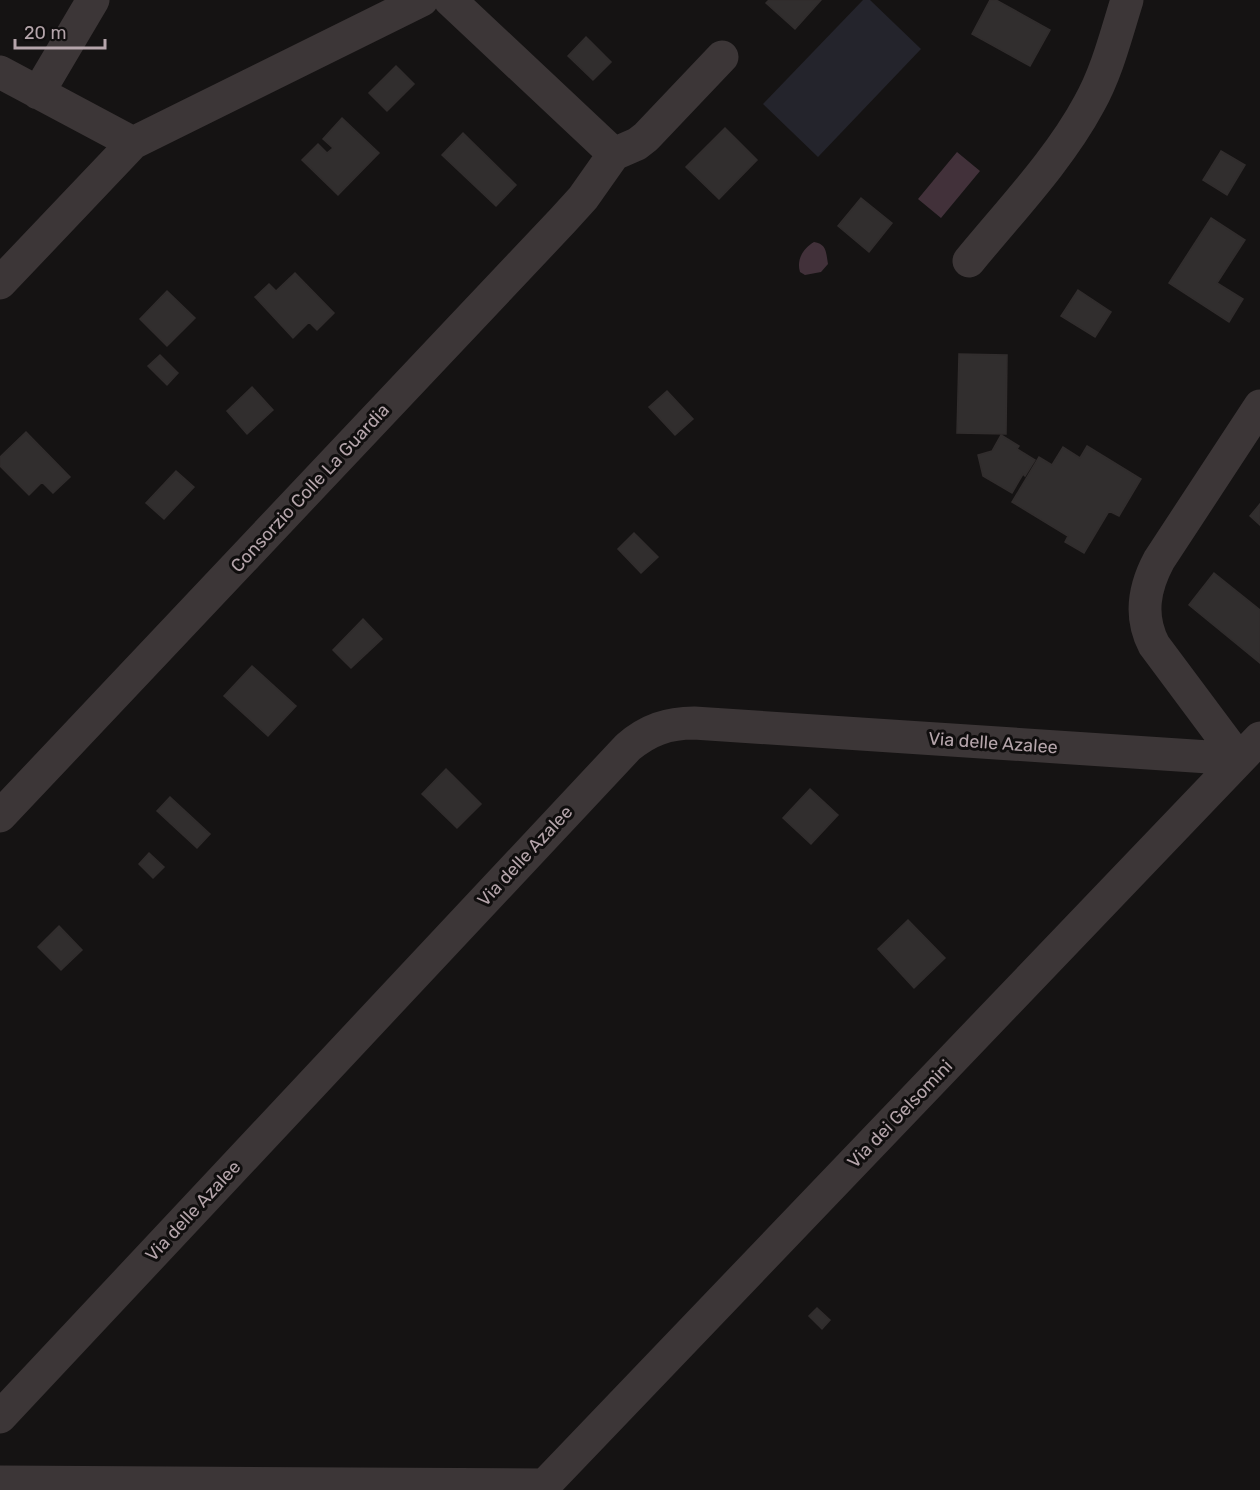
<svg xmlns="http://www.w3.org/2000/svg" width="1260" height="1490" viewBox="0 0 1260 1490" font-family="Rubik,sans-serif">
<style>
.green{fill:#24242c}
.water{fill:#42313a}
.building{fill:#312e2e;stroke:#312d2d;stroke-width:1.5}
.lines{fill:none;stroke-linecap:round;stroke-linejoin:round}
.minor{stroke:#3c3637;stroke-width:33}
.labels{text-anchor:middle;stroke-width:6;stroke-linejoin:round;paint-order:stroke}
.street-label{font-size:18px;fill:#b5a5ab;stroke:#100e0e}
</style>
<rect width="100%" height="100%" fill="#151313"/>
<path class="green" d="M863 0H870L921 49 818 157 763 104Z"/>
<path class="water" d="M957 152 980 171 941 218 918 199Z
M814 242C827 244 826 253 828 264L821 272 805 275 800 272C796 259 804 248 814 242Z"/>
<path class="building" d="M769 0H821L795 29 766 3Z
M990 0H996L1050 30 1030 66 972 34Z
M586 37 611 62 593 80 568 56Z
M396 66 414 84 387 111 369 93Z
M342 118 379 153 338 195 302 160 318 144 327 153 333 148 323 139Z
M725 128 757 160 719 199 686 167Z
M463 133 516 185 496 206 442 155Z
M1221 151 1245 165 1227 195 1203 180Z
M861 198 892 223 869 252 838 226Z
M1211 218 1245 240 1217 283 1243 299 1229 322 1169 283Z
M295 273 334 313 317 330 309 322 293 338 255 297 269 284 276 291Z
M1078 290 1111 312 1095 337 1061 316Z
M167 291 195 318 167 346 140 319Z
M959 354 1007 355 1006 434 957 433Z
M160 355 178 373 167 385 148 366Z
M252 387 273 410 247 434 227 411Z
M667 391 693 419 675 435 649 407Z
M26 432 70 477 53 493 42 482 29 495 0 466V457Z
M1001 435 1019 446 1017 449 1035 460 1025 476 1023 474 1012 493 983 476 978 455 992 451Z
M1087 446 1141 479 1119 516 1109 511 1084 553 1065 542 1068 536 1012 502 1039 457 1052 465 1063 447 1080 458Z
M176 471 194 487 164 519 146 503Z
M1260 504V525L1250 516Z
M634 533 658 557 641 573 618 549Z
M1214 573 1260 610V663L1189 605Z
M363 619 382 639 351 668 333 650Z
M252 666 296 706 268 736 224 696Z
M446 769 481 804 457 828 422 794Z
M810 789 838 815 811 844 783 818Z
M170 797 210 834 197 848 157 811Z
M149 853 164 867 153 878 139 864Z
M908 920 945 958 914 988 878 949Z
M59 926 82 950 61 970 38 947Z
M817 1308 830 1320 822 1329 809 1316Z"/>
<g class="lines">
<path class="minor" d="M450 0 614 154
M0 72 133 143 422 0
M38 93 93 0
M969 261C1009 212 1059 160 1089 104 1107 72 1116 35 1127 0
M0 283 133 143
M1239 759 1154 645C1139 616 1144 588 1159 560L1260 406
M0 816 563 220 583 198 614 154 637 144 646 137 722 57
M0 1417 628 747C648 730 668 723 694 723L1239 759
M0 1482 545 1485
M540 1490 1260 738"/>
</g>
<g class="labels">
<g class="street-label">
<text transform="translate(310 488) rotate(-47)" y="6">Consorzio Colle La Guardia</text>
<text transform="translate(993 743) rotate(4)" y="6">Via delle Azalee</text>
<text transform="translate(525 856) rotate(-47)" y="6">Via delle Azalee</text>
<text transform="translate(900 1114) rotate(-46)" y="6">Via dei Gelsomini</text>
<text transform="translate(193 1211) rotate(-47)" y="6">Via delle Azalee</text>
</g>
</g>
<path d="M15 39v9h90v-9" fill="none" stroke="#b5a5ab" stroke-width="3"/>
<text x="24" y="39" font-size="18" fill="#b5a5ab" stroke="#100e0e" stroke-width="4.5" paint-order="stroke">20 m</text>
</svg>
